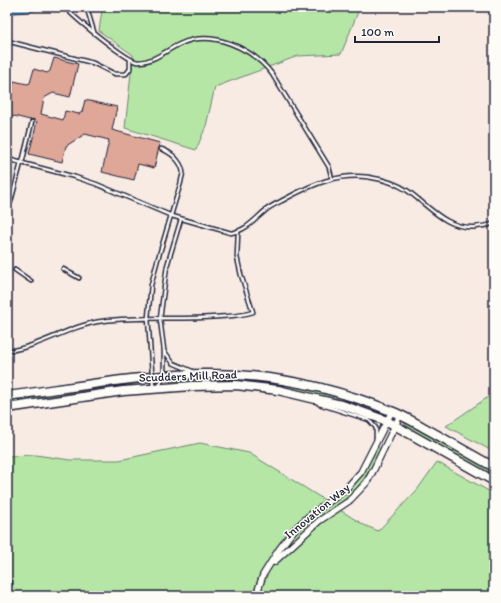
<svg xmlns="http://www.w3.org/2000/svg" width="501" height="603" viewBox="0 0 501 603" font-family="Itim,sans-serif">
<style>
.green{fill:#b5e6a6;stroke:#6c8470}
.water{fill:#93cff3;stroke:#668aa9}
.building{fill:#dfa797;stroke:#22223b}
.lines{fill:none;stroke-linecap:round;stroke-linejoin:round}
.service-casing{stroke:#22223b;stroke-width:5.5}
.minor-casing{stroke:#22223b;stroke-width:8}
.secondary-casing{stroke:#22223b;stroke-width:11}
.service{stroke:#fdfcf7;stroke-width:2.5}
.minor{stroke:#fdfcf7;stroke-width:5.5}
.secondary{stroke:#fdfcf7;stroke-width:8}
.labels{text-anchor:middle;stroke-width:3;stroke-linejoin:round;paint-order:stroke}
.street-label{font-size:12px;fill:#22223b;stroke:#fdfcf7}
</style>
<rect width="100%" height="100%" fill="#f7ebe4"/>
<filter id="ink" filterUnits="userSpaceOnUse"><feTurbulence type="fractalNoise" baseFrequency=".025" numOctaves="2"/><feDisplacementMap in="SourceGraphic" scale="8" xChannelSelector="R" yChannelSelector="G"/><feConvolveMatrix kernelMatrix="1 2 1 2 8 2 1 2 1" color-interpolation-filters="sRGB"/></filter>
<g filter="url(#ink)">
<path class="green" d="M100 7H360L341 54 298 56 215 87 206 126 196 150 125 128 133 55 99 31 102 10Z
M238 377 314 389 385 412 384 413 352 402 280 387 249 383 213 381 170 382V380Z
M146 380 147 382 97 389 72 395 7 404V399Z
M494 393V452L446 426Z
M405 423 465 456 494 470V476L404 425Z
M200 443 249 453 331 504C355 488 365 472 377 447L381 449C369 474 358 490 335 507L364 525 378 531 417 490 437 462 494 494V596H10L7 588V456L36 455 70 460H119Z"/>
<path class="water" d="M7 7H42L33 11 10 14 7 13Z"/>
<path class="building" d="M54 58 78 64 70 97 53 93 44 98 41 114 63 120 65 111 79 114 82 112 85 100 117 107 112 130 160 143 154 168 138 164 134 180 102 172 109 140 85 134 66 146 62 162 29 154 37 122 33 119 30 120 14 116 7 120V96L10 95 14 81 27 84 30 83 34 69 47 73 50 71Z"/>
<g class="lines">
<defs>
<path id="service" d="M65 7C73 17 128 62 138 62 154 62 166 50 180 44 212 29 252 48 272 74L329 167 332 179
M85 7 88 12 94 32
M7 41 93 63 115 74H126L130 69V60
M7 159 75 177 96 184 172 216 231 233C246 231 255 219 266 210 272 205 280 202 287 198 313 184 338 173 368 177 381 179 398 184 408 191 430 207 447 230 476 227 482 226 489 226 494 223
M22 163 32 122
M7 211 11 201 21 163
M63 269 79 278
M15 270 31 281
M7 351C41 347 70 325 103 321 141 316 179 320 217 317 230 316 241 316 253 312L241 275 237 257 238 232
M165 352 173 363 192 371
M159 386 164 376V350L160 319 164 288 167 266 181 219
M153 387 148 318 151 285 157 262 181 182C181 179 183 175 183 172 181 161 171 152 161 149
M319 404 369 420 376 428V438
M7 585 11 583"/>
<path id="minor" d="M274 562 319 521 349 501 367 482 374 469 400 415
M256 596 263 575 278 551 293 531 309 516 344 491 361 472 392 411"/>
<path id="secondary" d="M7 396C72 388 137 375 202 374 267 373 330 386 391 411 402 415 412 421 423 427 447 440 470 454 494 467
M7 408 123 391 192 386 236 385 278 390 345 406 387 421 494 481"/>
</defs>
<use href="#service" class="service-casing"/>
<use href="#minor" class="minor-casing"/>
<use href="#secondary" class="secondary-casing"/>
<use href="#service" class="service"/>
<use href="#minor" class="minor"/>
<use href="#secondary" class="secondary"/>
</g>
</g>
<g class="labels">
<g class="street-label">
<text transform="translate(188 376) rotate(-2)" y="4">Scudders Mill Road</text>
<text transform="translate(317 511) rotate(-39)" y="4">Innovation Way</text>
</g>
</g>
<rect width="501" height="603" fill="none" stroke="#fdfcf7" stroke-width="24"/>
<rect x="12" y="12" width="477" height="579" fill="none" stroke="#22223b" stroke-width="1.5" filter="url(#ink)"/>
<path d="M355 36v6h84v-6" fill="none" stroke="#22223b" stroke-width="2"/>
<text x="361" y="36" font-size="12" fill="#22223b" stroke="#fdfcf7" stroke-width="3" paint-order="stroke">100 m</text>
</svg>
